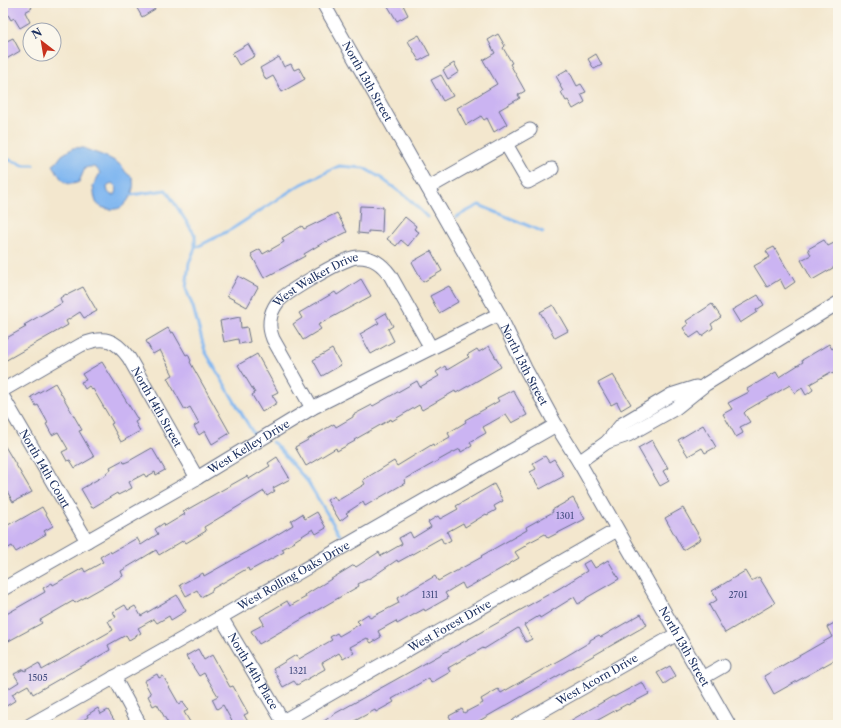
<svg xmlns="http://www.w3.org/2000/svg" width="841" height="728" viewBox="0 0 841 728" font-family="'Libre Caslon Text',serif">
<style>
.water{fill:#81b7f0;stroke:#4e73a7;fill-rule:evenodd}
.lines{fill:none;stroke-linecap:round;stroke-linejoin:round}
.stream{stroke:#81b7f0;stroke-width:3}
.building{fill:#cbb4f2}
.minor-casing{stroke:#676f85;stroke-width:15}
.minor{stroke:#fff;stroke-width:13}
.labels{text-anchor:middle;stroke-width:3;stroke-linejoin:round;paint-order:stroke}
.number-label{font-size:9px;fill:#475083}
.street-label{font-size:11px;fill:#1b2f5e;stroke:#fbf7ec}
</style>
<rect width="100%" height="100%" fill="#fbf7ec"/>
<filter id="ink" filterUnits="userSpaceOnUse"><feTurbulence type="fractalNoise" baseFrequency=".025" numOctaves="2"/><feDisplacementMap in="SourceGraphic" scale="8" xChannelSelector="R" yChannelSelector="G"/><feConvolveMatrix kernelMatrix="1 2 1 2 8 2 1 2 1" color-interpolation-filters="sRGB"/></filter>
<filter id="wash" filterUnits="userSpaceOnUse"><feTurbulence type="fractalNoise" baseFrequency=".012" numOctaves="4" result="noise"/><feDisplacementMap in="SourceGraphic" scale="16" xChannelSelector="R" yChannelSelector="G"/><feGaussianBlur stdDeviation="0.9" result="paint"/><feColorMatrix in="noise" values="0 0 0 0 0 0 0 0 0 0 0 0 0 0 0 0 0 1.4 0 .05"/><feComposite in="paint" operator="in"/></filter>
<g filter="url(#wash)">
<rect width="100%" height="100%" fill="#f3e7ce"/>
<path class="water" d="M73 148C76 148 79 147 82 148 88 148 82 148 88 150 98 154 110 157 119 164 125 168 123 172 132 177 136 186 131 198 124 205 118 212 100 210 96 202 94 197 94 191 93 186L100 173C96 166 92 166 85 168L79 182C63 189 60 176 53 165L56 163 62 155ZM111 183C117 185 118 190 115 195H111L108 192 107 187Z"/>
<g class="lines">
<path class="stream" d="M7 159 24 165H33
M128 192 131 195 166 190 195 235V248L189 263 186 289 193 307 205 351 253 433 255 434
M456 217 479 205 543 232
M195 248 232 229 298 186 339 166 364 168 381 178 408 198 427 217
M272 442 275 444 308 482 340 535"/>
</g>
<g id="blocks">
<path class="building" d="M8 3H29L32 8 25 12 30 22 20 28 14 18 11 20 3 6Z
M134 3H152L155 9 142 17Z
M386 3H402L408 15 397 21Z
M498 34 505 46 503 48 512 63 510 64 525 91 518 95 520 98 499 110 507 124 494 132 487 118 484 120 481 116 466 125 457 108 497 84 483 60 495 53 488 40Z
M419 35 430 55 419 61 408 41Z
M13 38 20 51 3 61V43Z
M248 44 255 56 239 65 232 53Z
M596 54 602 65 594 69 588 59Z
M279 57 284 67 291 64 294 70 299 68 305 79 282 92 273 76 266 80 260 68Z
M454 63 459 72 448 79 443 70Z
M568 69 577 86 581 84 586 92 581 94 585 102 573 109 568 100 566 101 561 92 563 91 560 86 561 85 556 76Z
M441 75 453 96 443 101 431 80Z
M360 206 383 207 382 232 368 231V234L358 233Z
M337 213 347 232 327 242 326 241 304 254 305 256 264 278 251 254 260 249 263 254 284 242 282 238 302 226 304 229Z
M405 217 416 226 414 229 419 232 408 246 401 240 396 246 387 239Z
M824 240 828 246 838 241V265L812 280 801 260 811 255 808 249Z
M774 247 795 282 785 289 780 279 767 287 754 266 770 257 766 251Z
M431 251 442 271 423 282 412 262Z
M238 276 258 287 247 307 227 296Z
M361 279 371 296 318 325 321 329 303 340 293 324 302 318 299 313 335 292 337 295Z
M449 286 458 302 439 313 430 296Z
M83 287 97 311 84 318 80 312 66 321 68 325 3 362V340L26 327 24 325 62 303 60 298 66 294 67 295Z
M758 295 764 305 756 310 757 312 740 323 732 310Z
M712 304 721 317 711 324 713 328 702 336 699 332 690 338 683 328 688 324 686 321Z
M553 305 568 331 555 338 540 312Z
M386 313 393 326 388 329 394 341 371 354 360 334 379 323 376 319Z
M240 317 241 328 247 327 250 342 239 344 238 339 224 342 220 321Z
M168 328 171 333 173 332 186 355 188 354 191 361 190 362 230 433 212 444 205 431 199 435 194 426 199 423 190 407 185 410 167 378 173 375 160 350 153 354 146 341Z
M829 344 832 349 838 345V370L832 374 831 372 810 384 813 390 806 395 802 388 795 393 790 385 747 410 744 413 750 422 740 427 743 433 736 437 723 414 732 409 728 403 749 392 747 389 776 372 779 377 803 362 802 360Z
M489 346 501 367 456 393 455 391 422 410 419 405 392 421 391 419 354 440 355 441 337 451 336 448 306 466 295 447 308 440V439L334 424 336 427 353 417V415L372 405 373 406 417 381 420 387 439 376 436 372 445 366 447 370 469 357 467 355 477 349 479 352Z
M332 349 341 365 322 376 313 360Z
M257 354 278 392 272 395 277 403 262 412 252 395 255 393 238 365Z
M102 362 138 420 135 422 140 431 121 442 111 424 113 423 93 389 92 390 89 386 85 389 81 382 86 380 82 374Z
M613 375 631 404 621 410 617 402 611 405 598 383Z
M55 383 82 430 79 431 94 457 75 468 70 460 67 461 62 452 68 449 58 432 52 435 46 424 48 423 38 405 36 406 31 397Z
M513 390 527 415 512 423 506 414 483 427 486 433 470 442 472 446 461 452 460 449 448 455 404 480 405 483 365 506 363 502 346 513 348 515 340 521 327 500 334 496 337 501 365 484 363 480 394 461 397 466 433 444 434 446 450 437 448 433 466 422 465 420 499 401 497 398Z
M703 425 716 447 705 453 702 448 688 456 678 440Z
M652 440 668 468 663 471 669 481 660 486 638 448Z
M3 443 32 492 13 502 3 484Z
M152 448 165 470 156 475 155 472 146 477 144 474 129 482 132 488 118 495 117 493 92 508 81 489 107 474 106 473 111 470 110 467 123 460 124 463 129 461Z
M545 456 549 462 554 459 564 476 540 489 530 472 536 469 533 463Z
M277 457 290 479 273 488 275 491 267 496 264 491 204 527 206 531 186 543 184 540 159 555 156 550 121 571 123 576 75 603 73 601 40 620 42 623 3 644V616L45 592 43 588 52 583 53 585 83 568 85 572 103 562 100 557 110 551 111 553 137 538 141 545 158 534 155 529 164 523 165 526 185 514 183 512 247 476 249 479 270 466 268 463Z
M494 484 503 501 494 506 496 510 487 515 486 514 465 527 463 523 447 532 451 540 444 544 441 538 398 562 397 560 372 577 358 584 359 586 259 644 251 631 264 624 260 617 287 601 290 606 306 597 305 595 354 565 356 567 379 552 381 556 402 544 399 538 410 532 413 538 431 527 428 522 438 516 440 519 458 509 456 506Z
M573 498 585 519 548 538 545 534 526 544 527 545 515 552 519 558 504 567 465 589 462 583 445 593 448 598 425 611 424 609 397 624 396 621 378 631 381 637 371 643 367 638 350 647 354 653 343 659 339 653 322 663 325 669 297 685 294 681 283 687 273 669 296 655 299 659 332 640 330 637 337 633 339 636 360 624 357 621 368 614 370 618 399 603 397 598 435 576 438 581 482 557 481 556 527 530 526 527 553 512 552 510Z
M42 507 53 526 44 531 46 534 16 552 12 546 3 551V528L15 521 16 522Z
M683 508 701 539 683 550 665 518Z
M317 512 326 528 316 534 313 529 294 541 295 542 282 549 284 552 249 571 248 568 212 589V591L201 597 197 590 186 596 180 585 203 573 204 576 265 542 293 525 291 521 302 514 305 519Z
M590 560 595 568 608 560 619 579 586 598V599L578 604 574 597 540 618 539 616 524 625 532 639 526 642 518 628 484 649 483 648 448 668 450 672 431 683 429 678 392 699 394 702 376 712 375 710 347 725H318L336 713 560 588 587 571 583 564Z
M745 571 751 581 759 577 775 603 725 633 709 605 717 600 712 591Z
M177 595 186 611 171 620 169 616 157 623 154 619 138 628 141 633 129 640 126 635 108 645 110 650 33 694 28 685 12 694 16 700 3 708V692L19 682 14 674 24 669 25 671 39 663 42 670 113 630 108 621 116 617 113 612 125 605 128 610 135 606 141 616Z
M641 614 647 625 472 725H454L449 716 462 709 464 713 483 703 481 699 498 689 501 693 563 658 590 642V640L599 635 601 637Z
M838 621V658L774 694 764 676 832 637 827 627Z
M198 649 204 660 212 655 230 687 233 686 248 713 244 715 250 725H234L223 705 217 709 212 699 218 696 204 673 199 676 186 656Z
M670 666 676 676 664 684 657 673Z
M157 674 159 678 163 676 179 704 183 702 188 710 184 712 190 722 186 725H169L157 704 153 706 148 696 151 694 144 681Z
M642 682 649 694 628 705 627 704 589 725H563L613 696 614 697Z
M98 708 101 714 108 710 117 725H74L88 717 87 715Z"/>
</g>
</g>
<g filter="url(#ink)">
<use href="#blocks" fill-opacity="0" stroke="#676f85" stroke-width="1"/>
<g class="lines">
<defs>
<g id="minor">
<path id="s1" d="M323 3 499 314 525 368 556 425 579 462 729 725"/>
<path d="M506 144 528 182 552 169"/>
<path d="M428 188 530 130"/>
<path id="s2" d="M3 390 81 345C104 335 115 339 129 358L197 478"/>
<path id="s3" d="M3 397 87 541"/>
<path id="s4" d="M312 408 273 339C268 327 269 314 277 303 284 293 334 265 347 260 351 258 355 257 359 257 373 257 382 264 390 275L431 348"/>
<path d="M607 442 628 435 676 408 706 384 838 303"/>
<path d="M579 462 607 442 622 424 671 395 696 387"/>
<path id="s5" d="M3 589 197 478 312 408 499 314"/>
<path id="s6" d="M221 617 285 725"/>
<path d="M114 677 140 725"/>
<path d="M702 678 723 666"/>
<path id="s7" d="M283 721 617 530"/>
<path id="s8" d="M30 725 221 617 556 425"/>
<path id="s9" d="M517 725 677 634"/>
</g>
</defs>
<use href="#minor" class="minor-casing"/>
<use href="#minor" class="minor"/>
</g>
</g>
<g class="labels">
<g class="number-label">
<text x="565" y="519">1301</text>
<text x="430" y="598">1311</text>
<text x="738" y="598">2701</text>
<text x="298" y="674">1321</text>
<text x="38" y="681">1505</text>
</g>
<g class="street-label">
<text dy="4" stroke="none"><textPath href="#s1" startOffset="90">North 13th Street</textPath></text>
<text dy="4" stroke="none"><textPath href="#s4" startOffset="163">West Walker Drive</textPath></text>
<text dy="4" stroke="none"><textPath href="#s1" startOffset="414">North 13th Street</textPath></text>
<text dy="4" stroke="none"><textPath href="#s2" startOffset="202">North 14th Street</textPath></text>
<text dy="4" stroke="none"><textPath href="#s5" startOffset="284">West Kelley Drive</textPath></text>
<text dy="4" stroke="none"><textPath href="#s3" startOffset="83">North 14th Court</textPath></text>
<text dy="4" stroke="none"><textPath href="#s8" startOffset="303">West Rolling Oaks Drive</textPath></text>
<text dy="4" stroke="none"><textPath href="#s7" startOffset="192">West Forest Drive</textPath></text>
<text dy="4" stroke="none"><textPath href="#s1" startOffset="738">North 13th Street</textPath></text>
<text dy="4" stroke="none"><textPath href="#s6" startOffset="63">North 14th Place</textPath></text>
<text dy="4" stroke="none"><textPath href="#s9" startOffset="92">West Acorn Drive</textPath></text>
</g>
</g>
<rect width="841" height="728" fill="none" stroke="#fbf7ec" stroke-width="16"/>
<g transform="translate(42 42) rotate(329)"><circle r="19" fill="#fbf7ec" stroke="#a1a7b3"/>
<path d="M0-3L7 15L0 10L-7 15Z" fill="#c8321e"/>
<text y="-6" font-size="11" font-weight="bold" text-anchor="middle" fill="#1b2f5e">N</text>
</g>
</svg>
